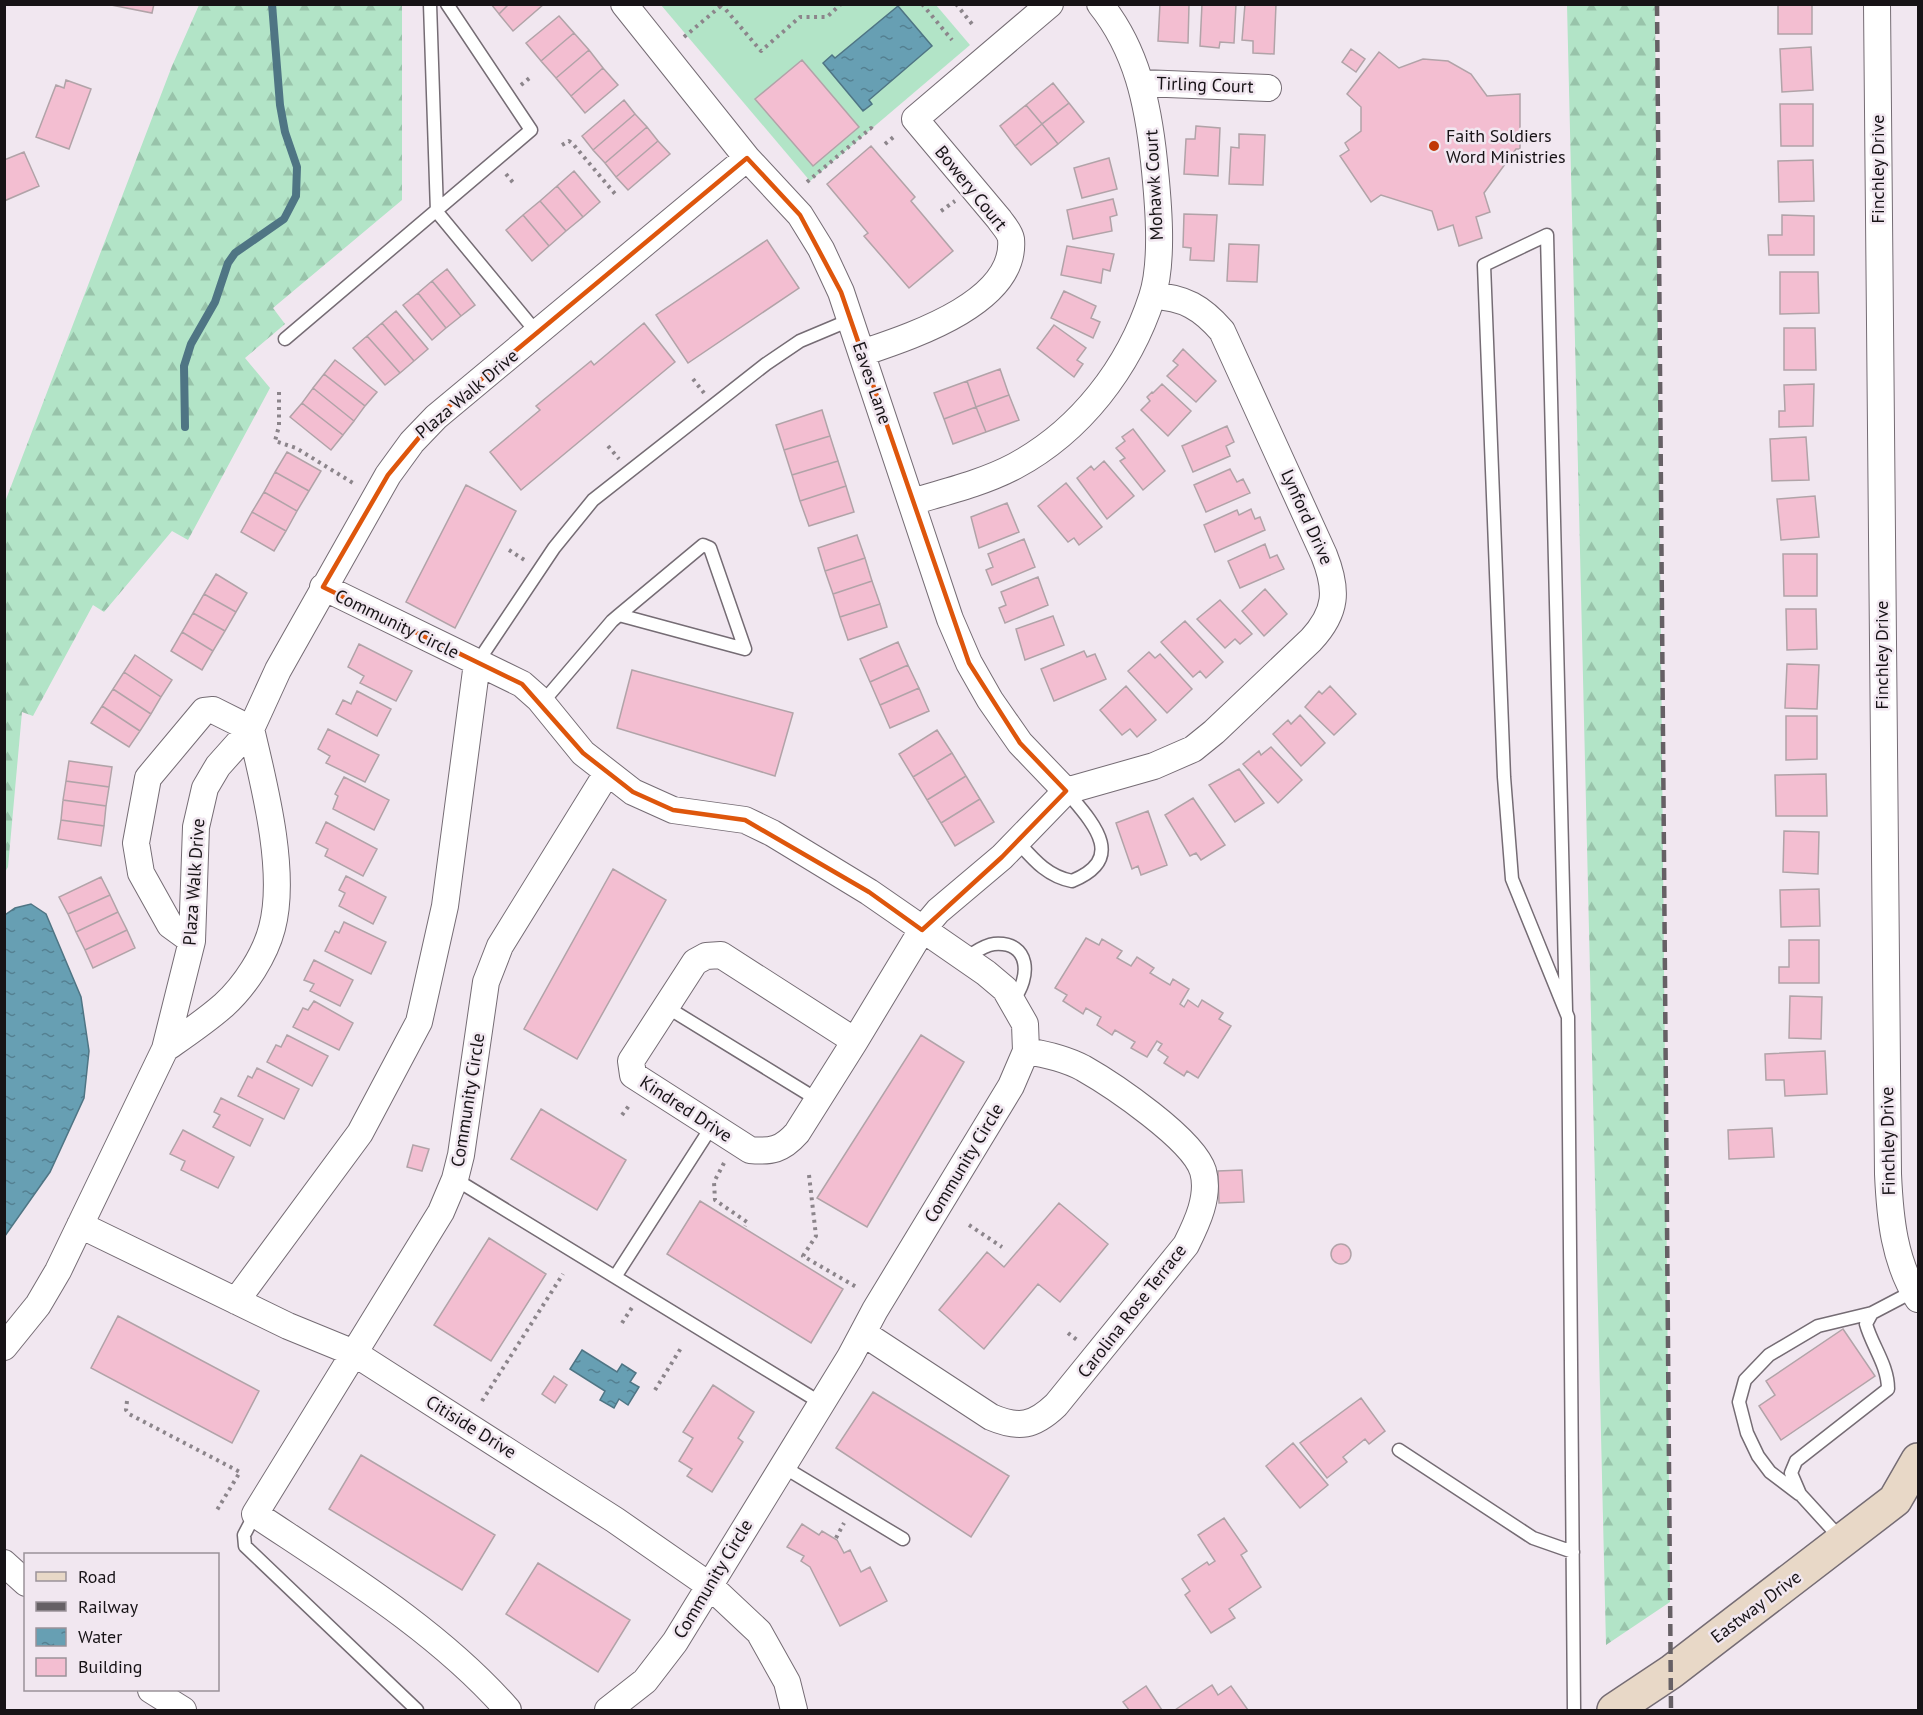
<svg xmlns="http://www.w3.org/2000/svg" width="1923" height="1715" viewBox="0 0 1923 1715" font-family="'PT Sans',sans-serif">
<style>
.forest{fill:url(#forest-firs)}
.pitch{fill:#b2e4c7}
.water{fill:url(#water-ripples);stroke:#4f7584;stroke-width:1.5}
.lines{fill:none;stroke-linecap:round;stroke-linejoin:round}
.stream{stroke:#4f7584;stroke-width:8}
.building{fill:#f3bed1;stroke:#b1a3a8;stroke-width:1.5}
.lane-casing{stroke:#756c74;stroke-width:15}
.street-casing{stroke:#756c74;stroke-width:28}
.secondary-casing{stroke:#756c74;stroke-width:36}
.path{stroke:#8c858b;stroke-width:4;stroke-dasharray:3 4.5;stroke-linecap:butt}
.lane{stroke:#fff;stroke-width:12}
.street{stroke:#fff;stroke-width:26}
.secondary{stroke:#e8d8c7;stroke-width:33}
.rail{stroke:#666065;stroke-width:4.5;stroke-dasharray:12 6;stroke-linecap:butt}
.marked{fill:none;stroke:#de560c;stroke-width:4.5;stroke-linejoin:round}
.poi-dot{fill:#c13808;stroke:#f1e7f0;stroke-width:2}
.labels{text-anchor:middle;stroke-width:5;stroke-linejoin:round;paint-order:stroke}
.street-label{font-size:18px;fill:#171316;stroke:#f1e7f0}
.poi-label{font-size:18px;fill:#171316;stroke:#f1e7f0;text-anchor:start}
</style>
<defs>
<pattern id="forest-firs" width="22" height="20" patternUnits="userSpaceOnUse" patternTransform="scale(1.5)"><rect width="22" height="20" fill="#b2e4c7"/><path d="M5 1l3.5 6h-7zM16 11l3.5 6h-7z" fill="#98c3aa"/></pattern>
<pattern id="water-ripples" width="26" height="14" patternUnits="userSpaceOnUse" patternTransform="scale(1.5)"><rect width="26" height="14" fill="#679fb3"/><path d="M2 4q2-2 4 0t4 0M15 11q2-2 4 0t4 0" fill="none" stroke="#548091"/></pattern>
</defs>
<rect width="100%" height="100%" fill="#f1e7f0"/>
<path class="forest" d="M199 5H402V200L273 308 285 324 245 358 270 388 188 540 172 531 104 612 93 605 33 716 22 712 8 867 5 872V502L172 66Z
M1567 5H1655L1670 1602 1606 1645Z"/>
<path class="pitch" d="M661 5H936L970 45 810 181Z"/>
<path class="water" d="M898 6 932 46 869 100 872 104 863 111 823 63 832 55 835 58Z
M31 904 46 914 81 997 89 1051 84 1098 50 1172 5 1236V915L15 908Z
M582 1350 617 1372 622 1364 636 1373 630 1382 639 1387 628 1405 619 1399 614 1408 600 1400 605 1391 570 1369Z"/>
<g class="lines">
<path class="stream" d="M185 427 184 366 191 344 215 302 228 263 235 253 284 219 296 196 297 167 285 132 280 105 272 4"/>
</g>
<path class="building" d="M106 4H154L152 13Z
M491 4H509L499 14Z
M509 4H544L513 31 499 14Z
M1160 4 1189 5 1188 43 1158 41Z
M1202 4H1236L1234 43 1220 42 1219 48 1200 46Z
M1245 4H1276L1274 54 1253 53V41L1242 40Z
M1778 4H1812V34H1778Z
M559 16 574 33 541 61 526 43Z
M574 33 589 50 556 78 541 61Z
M1811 47 1813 90 1782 92 1780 49Z
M1351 49 1365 59 1356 72 1342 62Z
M589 50 603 68 571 96 556 78Z
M1379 52 1399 68 1423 59 1448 61 1471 74 1487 96 1520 94V149H1516L1484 193 1490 212 1476 217 1482 238 1459 246 1453 225 1438 230 1432 211 1381 195 1371 202 1340 156 1349 150 1345 143 1361 131V107L1347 94Z
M802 60 859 127 813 166 755 99Z
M603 68 618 85 585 113 571 96Z
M66 80 91 89 69 149 36 137 56 85 64 88Z
M1053 83 1069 103 1042 124 1026 105Z
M624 100 635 114 593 150 582 136Z
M1069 103 1084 122 1058 144 1042 124Z
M1780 104H1813V146H1781Z
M1026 105 1042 124 1015 146 1000 126Z
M635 114 647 127 605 163 593 150Z
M1042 124 1058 144 1031 165 1015 146Z
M1196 126 1220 128 1218 176 1184 174 1186 139H1195Z
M647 127 658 141 616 177 605 163Z
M1239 134 1265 135 1263 185 1229 184 1231 147 1239 148Z
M658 141 670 154 628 190 616 177Z
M871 146 915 197 911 201 953 251 909 288 864 236 868 233 827 184Z
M24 152 39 186 4 201V160Z
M1109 158 1117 189 1082 198 1074 168Z
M1813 160 1814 201 1779 202 1778 161Z
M574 171 600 202 583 217 557 186Z
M557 186 583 217 566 231 540 201Z
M1113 199 1117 215 1110 217 1112 231 1073 239 1067 210Z
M540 201 566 231 549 246 523 215Z
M1184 214 1217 215 1214 261 1190 260 1191 248 1183 247Z
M523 215 549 246 532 261 506 230Z
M1782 215 1814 216V255H1769L1768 235H1782Z
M767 240 799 288 688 363 656 315Z
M1229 244 1259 245 1257 282 1227 281Z
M1067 246 1114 254 1110 271 1103 269 1101 283 1061 275Z
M447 269 475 305 461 316 432 281Z
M1780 272H1818L1819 313 1780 314Z
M432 281 461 316 446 328 418 293Z
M1064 291 1096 306 1091 318 1100 322 1093 338 1051 318Z
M418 293 446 328 432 340 403 305Z
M396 311 428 349 414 361 382 323Z
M382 323 414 361 400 373 367 336Z
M644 323 675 362 521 490 490 452 540 410 536 406 591 361 594 365Z
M1054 325 1086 348 1077 360 1083 364 1074 377 1037 348Z
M1784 328H1815L1816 370H1784Z
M367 336 400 373 385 385 353 348Z
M1183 349 1216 381 1196 402 1167 376 1178 365 1173 361Z
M335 360 377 392 365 406 324 374Z
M1000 369 1009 395 976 407 967 381Z
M324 374 365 406 354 421 313 388Z
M967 381 976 407 944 419 934 393Z
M1162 384 1191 411 1168 436 1141 410 1150 401 1147 397 1152 392 1153 393Z
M1814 384 1813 426 1779 427V411H1785L1784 385Z
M313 388 354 421 343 435 302 403Z
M1009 395 1019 420 986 432 976 407Z
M302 403 343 435 331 450 290 417Z
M976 407 986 432 953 444 944 419Z
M822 410 830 436 784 450 776 425Z
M1227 426 1234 442 1226 446 1230 456 1193 472 1182 446Z
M1133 429 1165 471 1143 490 1120 461 1125 458 1116 448 1125 441 1122 437Z
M830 436 838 461 792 475 784 450Z
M1806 437 1809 480 1772 481 1770 439Z
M287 452 321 471 309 491 275 472Z
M838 461 846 486 800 501 792 475Z
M1104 461 1134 496 1107 519 1077 478 1091 466 1094 470Z
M1230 469 1237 482 1243 479 1250 493 1206 512 1194 485Z
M275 472 309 491 297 511 264 492Z
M1066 483 1102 527 1079 545 1074 538 1068 542 1038 506Z
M466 485 516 511 455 628 406 602Z
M846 486 854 512 809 526 800 501Z
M264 492 297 511 286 531 252 512Z
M1815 496 1819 537 1781 540 1777 499Z
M1007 503 1019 532 979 548 971 517Z
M1251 509 1255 519 1260 517 1265 530 1215 552 1204 525 1237 510 1239 515Z
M252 512 286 531 274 551 241 532Z
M857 535 865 558 825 571 818 548Z
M1024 539 1035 567 992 585 986 570 993 567 988 554Z
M1265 544 1270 558 1277 555 1284 569 1240 588 1228 561Z
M1783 554H1817V596H1784Z
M865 558 872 581 833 594 825 571Z
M216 574 247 593 236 612 204 594Z
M1038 577 1048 605 1005 623 999 608 1006 605 1001 592Z
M872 581 880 604 840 617 833 594Z
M1265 589 1287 614 1264 636 1242 611Z
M204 594 236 612 225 631 193 613Z
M1220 600 1252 634 1240 644 1235 639 1225 648 1197 619Z
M880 604 887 627 848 640 840 617Z
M1786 609H1816L1817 649 1787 650Z
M193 613 225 631 213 651 182 632Z
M1053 616 1064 645 1025 660 1016 629Z
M1185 621 1223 662 1206 678 1200 671 1193 677 1161 642Z
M182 632 213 651 202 670 171 651Z
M898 642 908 665 870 682 860 659Z
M359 644 412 671 396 701 360 683 364 676 348 667Z
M1084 651 1087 657 1095 654 1106 679 1054 701 1041 669Z
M1149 652 1155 658 1160 654 1192 689 1167 713 1128 671Z
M135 655 172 680 161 697 124 672Z
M1787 664 1819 665 1817 709 1785 708Z
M908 665 919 688 880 705 870 682Z
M632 670 793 713 775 776 617 728Z
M124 672 161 697 151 714 113 689Z
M1126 686 1156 720 1137 737 1130 729 1122 735 1100 710Z
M1330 686 1356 714 1334 735 1305 707 1319 691 1322 694Z
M919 688 929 711 890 728 880 705Z
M113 689 151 714 140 731 102 706Z
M357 691 391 709 377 736 336 714 343 700 351 704Z
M102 706 140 731 129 747 91 723Z
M1300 715 1325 743 1301 766 1273 734 1288 720 1291 724Z
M1786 716H1817V759L1786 760Z
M328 729 379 755 365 782 326 763 330 756 318 749Z
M937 730 952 753 913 777 899 754Z
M1271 747 1302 780 1278 803 1243 764 1259 751 1261 755Z
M952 753 966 776 927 800 913 777Z
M69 761 112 767 109 787 66 781Z
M1239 769 1264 803 1235 822 1209 785Z
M1826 774 1827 816H1776L1775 775Z
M966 776 980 799 941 823 927 800Z
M344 777 389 800 374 830 333 809 338 796 335 794Z
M66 781 109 787 106 806 63 800Z
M1193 798 1225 845 1201 860 1196 853 1190 856 1165 815Z
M980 799 994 822 955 846 941 823Z
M63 800 106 806 104 826 61 820Z
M1148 811 1167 865 1141 875 1138 866 1132 869 1116 823Z
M61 820 104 826 101 846 58 839Z
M326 822 377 849 363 876 325 856 328 849 316 843Z
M1784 831 1819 832 1818 874 1783 872Z
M613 869 666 900 577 1059 524 1029Z
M346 876 386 897 373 924 339 906 345 893 339 890Z
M101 877 110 895 68 914 59 897Z
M1819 889 1820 926 1781 927 1780 890Z
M110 895 118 912 76 932 68 914Z
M118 912 127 930 85 950 76 932Z
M344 922 386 942 371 974 325 951 335 931 339 933Z
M127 930 135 948 93 968 85 950Z
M1086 938 1099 945 1102 939 1122 951 1117 958 1131 966 1137 957 1154 968 1150 973 1170 985 1173 979 1189 989 1180 1004 1184 1007 1188 1000 1198 1007 1202 1000 1223 1013 1219 1019 1231 1026 1198 1078 1187 1071 1184 1076 1164 1063 1168 1057 1158 1050 1162 1044 1157 1041 1147 1057 1131 1048 1135 1042 1115 1030 1112 1035 1097 1025 1101 1017 1086 1008 1083 1014 1063 1001 1067 995 1055 988Z
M1789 940H1819V983H1779V967H1789Z
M314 960 353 980 340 1006 310 991 314 984 304 980Z
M1790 996 1822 997 1821 1039 1789 1038Z
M314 1001 353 1023 339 1050 293 1027 303 1008 308 1010Z
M287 1035 328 1056 312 1086 267 1062 276 1045 281 1047Z
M921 1035 964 1062 867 1227 817 1198Z
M1825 1051 1827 1094 1785 1096 1784 1080H1766L1765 1054Z
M257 1068 299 1089 284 1119 238 1096 248 1076 252 1078Z
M221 1098 263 1119 250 1146 213 1127 220 1115 214 1112Z
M541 1109 626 1160 597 1210 511 1159Z
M1772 1128 1774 1157 1729 1159 1728 1130Z
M183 1130 234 1157 218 1188 181 1170 185 1161 170 1154Z
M413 1145 429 1149 422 1171 407 1167Z
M1242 1170 1244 1202 1219 1203 1218 1171Z
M700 1201 843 1289 811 1343 667 1254Z
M1059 1203 1108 1244 1060 1302 1038 1284 984 1349 939 1310 987 1252 1004 1267Z
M489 1238 546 1274 491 1361 434 1325Z
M1331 1254a10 10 0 1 1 20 0a10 10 0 1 1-20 0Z
M118 1316 259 1391 232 1443 91 1368Z
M1843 1329 1875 1376 1781 1440 1759 1406 1775 1395 1766 1381Z
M554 1376 567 1385 555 1403 542 1394Z
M713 1385 754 1412 738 1438 743 1442 712 1492 687 1476 692 1469 679 1461 693 1438 683 1432Z
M873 1392 1009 1476 971 1537 836 1448Z
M1361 1398 1385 1431 1369 1444 1365 1439 1343 1457 1347 1462 1327 1478 1300 1443Z
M1293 1443 1328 1485 1300 1508 1266 1466Z
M361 1455 495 1535 462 1590 329 1509Z
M1224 1518 1247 1551 1241 1555 1261 1587 1229 1609 1235 1618 1211 1633 1185 1595 1190 1591 1182 1579 1207 1562 1209 1565 1215 1561 1198 1535Z
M802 1524 819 1535 822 1531 837 1540 844 1553 850 1550 861 1572 870 1567 887 1601 840 1626 810 1567 801 1561 804 1556 787 1547Z
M538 1563 630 1620 598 1672 506 1614Z
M1212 1685 1218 1695 1231 1686 1248 1710H1175Z
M1146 1686 1162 1710H1129L1123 1702Z"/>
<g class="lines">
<defs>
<path id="lane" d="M430 4 437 212 538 334
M285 339 531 130 447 4
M477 663 554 548 593 500 766 364 800 341 850 320
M542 703 612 621 619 615 703 545 710 548 745 649 619 615
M1017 841C1034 860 1047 876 1072 881 1128 858 1092 822 1066 791
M965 958C974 953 984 945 994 944 1031 941 1031 978 1013 1000
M665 1006 818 1100
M1566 1011 1547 235 1484 265 1504 777 1512 879 1568 1017 1574 1710
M455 1179 821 1403
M615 1277 712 1126
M1399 1450 1533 1538 1573 1552
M782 1466 903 1539
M1799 1494 1770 1472 1758 1456 1747 1433 1739 1402 1745 1380 1769 1355 1818 1326 1872 1313
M255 1514 244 1535 245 1546 417 1710
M1842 1540 1800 1494 1791 1473 1796 1461 1888 1389C1888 1365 1872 1346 1866 1324L1872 1313 1914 1291"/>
<path id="street" d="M624 4 747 158 800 215 821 249 841 292 950 619 969 663 990 700 1020 743 1066 791
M1877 4 1888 1174C1890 1218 1894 1261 1918 1299
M1142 83 1268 88
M862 353C909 337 1017 303 1011 239 1010 232 1003 225 999 219L915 119 1050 4
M911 502C945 492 983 483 1015 466 1080 431 1129 368 1152 297 1164 261 1158 199 1154 161 1148 104 1137 50 1100 4
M323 587 522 684 539 699 583 753 633 792 673 810 745 820 772 833 869 892 986 973 1005 989 1025 1024 1026 1051 1011 1086 875 1310 850 1357 675 1642 645 1681 608 1710
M1066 791 1154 766 1193 749 1214 732 1311 640C1337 612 1338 590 1324 555L1222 331C1202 308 1184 297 1153 296
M192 941 170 925 141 873 136 843 148 778 204 711 213 710 251 729
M721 955 855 1041 797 1133C782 1150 771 1152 750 1150L633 1075 631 1061 695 962 706 956Z
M855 1041 922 930 938 911 1002 857 1066 791
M165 1049C185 1035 206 1021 224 1005 245 986 265 955 272 928 287 872 264 784 251 729
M80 1225 288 1326 354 1353 615 1520 710 1586 759 1632 787 1682 794 1710
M236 1301 360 1133 419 1022 445 906 477 663
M863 1333 991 1417C1019 1429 1034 1426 1056 1405L1186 1245C1197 1223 1210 1196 1203 1171 1193 1139 1113 1085 1083 1068 1066 1059 1045 1054 1026 1051
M4 1347 38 1305 58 1271 165 1049 192 941 196 827 205 788 218 766 251 729 278 670 388 475 412 442 436 417 747 158
M4 1563 26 1583
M151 1690 183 1710
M508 1710C440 1632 342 1572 255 1514L441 1212 455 1179 461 1155 486 982 500 946 607 773"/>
<path id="secondary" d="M1614 1710 1671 1672 1895 1500 1918 1460"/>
</defs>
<use href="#lane" class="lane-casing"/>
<use href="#street" class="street-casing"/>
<use href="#secondary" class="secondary-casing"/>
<path class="path" d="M721 4 761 51 800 17H827L841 4
M922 4 952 40
M956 4 972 24
M684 37 722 5
M521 85 532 76
M885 144 896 135
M562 145 569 141 573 144 616 195
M506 174 515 185
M807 182 871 128 875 132
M941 211 955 201
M693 379 704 393
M279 392V426L275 441 296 448 353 483
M608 446 619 459
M509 550 526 561
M622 1115 631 1103
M724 1163 714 1182 715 1200 747 1222 745 1226
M809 1175 816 1236 803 1256 858 1288
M969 1225 1002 1247
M622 1323 633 1306
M1068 1333 1077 1340
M655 1390 681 1348
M127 1401 126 1410 129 1414 240 1472 217 1510
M482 1401 563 1274
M836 1538 844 1523"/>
<use href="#lane" class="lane"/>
<use href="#street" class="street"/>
<use href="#secondary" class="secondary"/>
<path class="rail" d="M1657 4 1671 1710"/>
</g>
<path class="marked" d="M747 158 800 215 841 292 969 663 1020 743 1066 791 1002 857 922 930 869 892 745 820 673 810 633 792 583 753 522 684 323 587 388 475 436 417Z"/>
<circle class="poi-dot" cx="1434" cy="146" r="6"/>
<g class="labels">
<g class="street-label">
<text transform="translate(1205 85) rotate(2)" y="6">Tirling Court</text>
<text transform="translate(1878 169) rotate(-90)" y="6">Finchley Drive</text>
<text transform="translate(1154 185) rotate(-93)" y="6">Mohawk Court</text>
<text transform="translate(971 188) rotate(51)" y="6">Bowery Court</text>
<text transform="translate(872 383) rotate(71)" y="6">Eaves Lane</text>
<text transform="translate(467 394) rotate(-40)" y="6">Plaza Walk Drive</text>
<text transform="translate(1307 517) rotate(66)" y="6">Lynford Drive</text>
<text transform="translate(397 624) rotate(26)" y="6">Community Circle</text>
<text transform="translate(1882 655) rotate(-90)" y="6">Finchley Drive</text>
<text transform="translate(194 882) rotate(-86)" y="6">Plaza Walk Drive</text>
<text transform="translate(468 1100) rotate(-81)" y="6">Community Circle</text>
<text transform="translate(686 1109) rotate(33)" y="6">Kindred Drive</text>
<text transform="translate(1888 1141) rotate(-91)" y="6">Finchley Drive</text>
<text transform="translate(964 1163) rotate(-59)" y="6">Community Circle</text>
<text transform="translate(1132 1311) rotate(-52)" y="6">Carolina Rose Terrace</text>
<text transform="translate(471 1427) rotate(32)" y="6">Citiside Drive</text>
<text transform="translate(713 1579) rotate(-59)" y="6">Community Circle</text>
<text transform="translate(1756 1607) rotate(-37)" y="6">Eastway Drive</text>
</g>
<g class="poi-label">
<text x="1446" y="142">Faith Soldiers<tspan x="1446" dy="21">Word Ministries</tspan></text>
</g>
</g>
<rect width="1923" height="1715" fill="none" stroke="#171316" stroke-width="12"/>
<rect x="24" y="1553" width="195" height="138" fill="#f1e7f0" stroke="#9a9299" stroke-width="1.5"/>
<rect x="36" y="1572" width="30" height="9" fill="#e8d8c7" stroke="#9a9299" stroke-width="1.5"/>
<text x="78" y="1583" font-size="18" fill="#171316">Road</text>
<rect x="36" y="1602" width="30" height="9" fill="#666065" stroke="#9a9299" stroke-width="1.5"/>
<text x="78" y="1613" font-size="18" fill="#171316">Railway</text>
<rect x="36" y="1628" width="30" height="18" fill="url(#water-ripples)" stroke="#9a9299" stroke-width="1.5"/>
<text x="78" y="1643" font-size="18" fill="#171316">Water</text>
<rect x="36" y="1658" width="30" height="18" fill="#f3bed1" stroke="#9a9299" stroke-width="1.5"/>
<text x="78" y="1673" font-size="18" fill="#171316">Building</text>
</svg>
